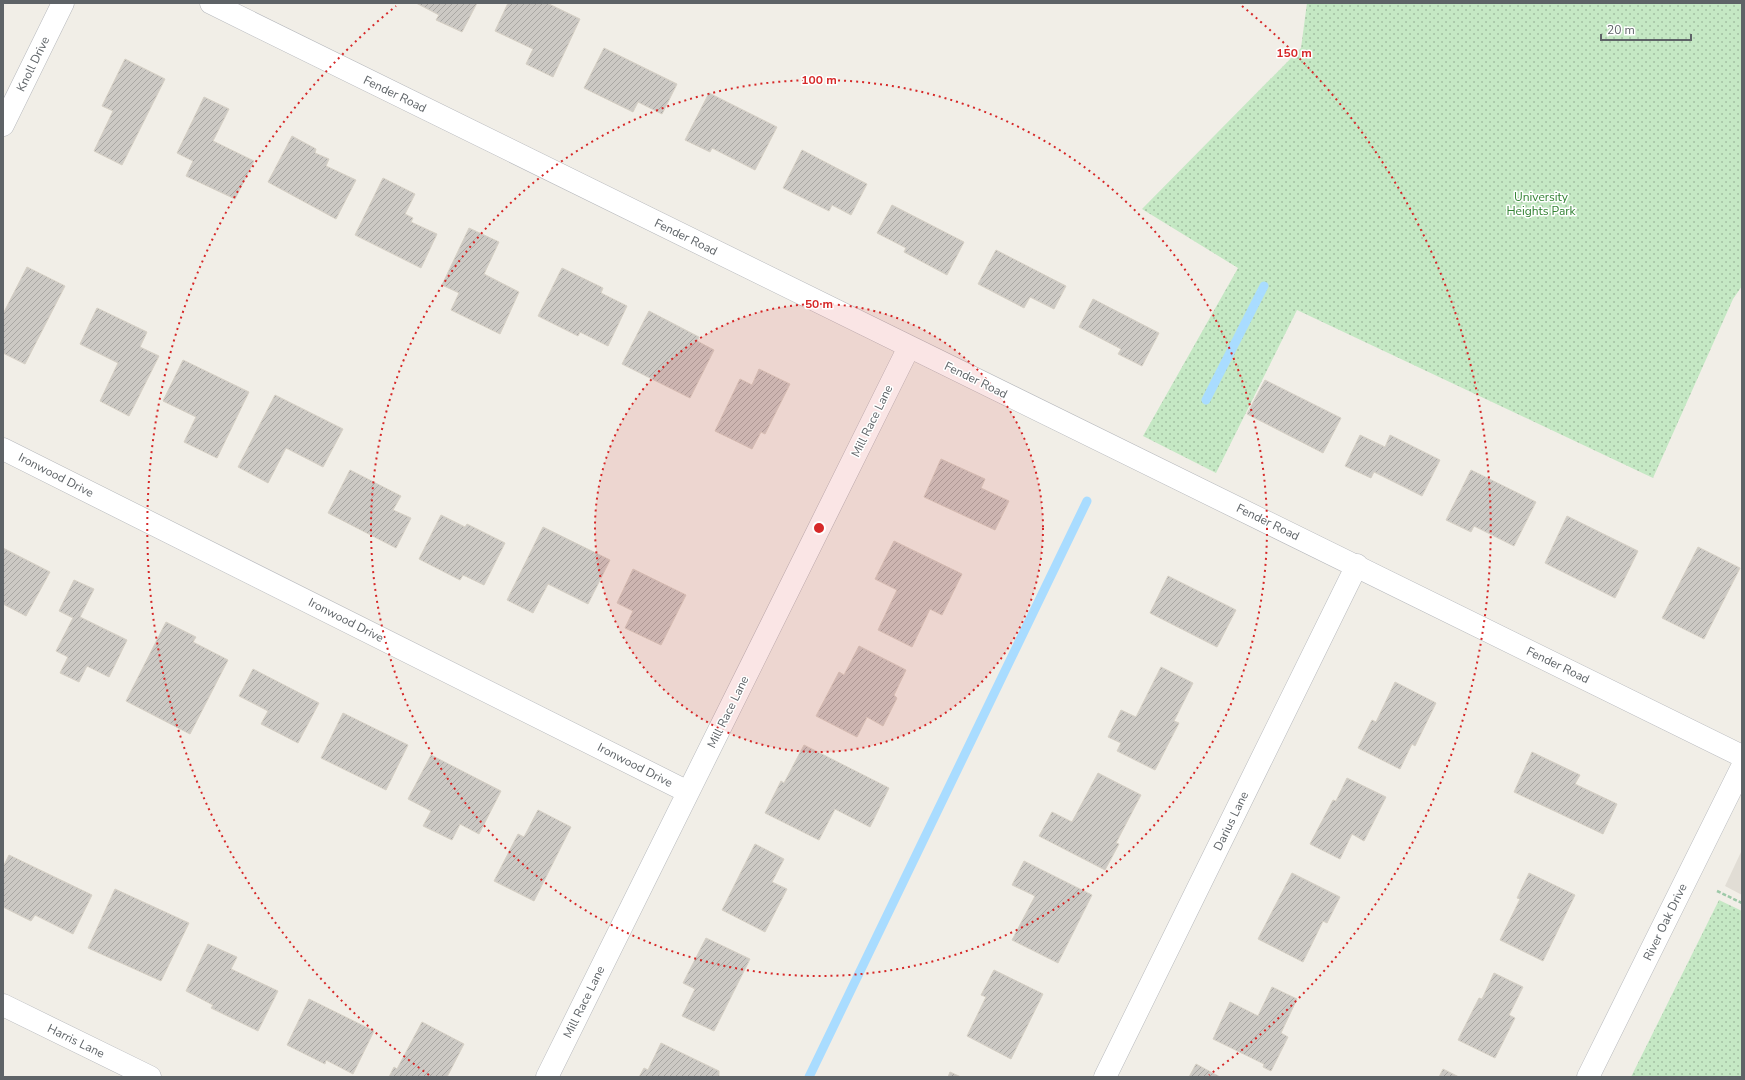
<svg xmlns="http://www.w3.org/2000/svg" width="1745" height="1080" viewBox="0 0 1745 1080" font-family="'Nunito Sans',sans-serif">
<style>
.education{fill:#e1ddd5}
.park{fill:url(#park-dots)}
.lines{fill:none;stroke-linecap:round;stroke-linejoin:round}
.stream{stroke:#a9dcff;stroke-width:9}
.building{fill:url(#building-hatch);stroke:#d6d0c5}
.street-casing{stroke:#b7b9bd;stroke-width:23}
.path{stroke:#9dc9a8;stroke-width:2.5;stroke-dasharray:4 2;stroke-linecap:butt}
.street{stroke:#fff;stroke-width:22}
.ring{fill:none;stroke:#d62828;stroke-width:2;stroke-dasharray:2 4}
.labels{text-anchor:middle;stroke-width:3;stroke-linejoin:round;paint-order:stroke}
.street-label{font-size:12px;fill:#5e6367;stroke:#fff}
.park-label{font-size:12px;fill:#338234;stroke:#fff}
.centre{fill:#d62828;stroke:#fff;stroke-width:2}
.ring-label{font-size:12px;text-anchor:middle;font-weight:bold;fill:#d62828;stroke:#fff;stroke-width:3;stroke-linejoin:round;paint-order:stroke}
</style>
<defs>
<pattern id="park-dots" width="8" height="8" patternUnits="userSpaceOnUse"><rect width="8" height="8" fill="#c5e8c4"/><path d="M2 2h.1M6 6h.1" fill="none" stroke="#a3c0a3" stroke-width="1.8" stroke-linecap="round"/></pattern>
<pattern id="building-hatch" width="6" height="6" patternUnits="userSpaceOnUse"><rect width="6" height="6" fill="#ccc9c4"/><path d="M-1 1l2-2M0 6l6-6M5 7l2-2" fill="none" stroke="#a9a7a3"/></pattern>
</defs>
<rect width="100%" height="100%" fill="#f1eee7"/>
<path class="education" d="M1742 850V895L1725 886Z"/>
<path class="park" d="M1307 3H1742V286L1733 299 1653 478 1297 310 1216 473 1143 436 1238 268 1142 209 1301 48Z
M1719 900 1742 911V1077H1631Z"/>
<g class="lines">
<path class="stream" d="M1206 400 1264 286
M809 1077 1087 501"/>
</g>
<path class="building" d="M416 3H477L462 32 436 20 439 15Z
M508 3H547L580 19 553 77 526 64 533 49 495 31Z
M604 48 677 84 662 114 638 102 633 112 584 88Z
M125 59 165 79 122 165 94 151 113 111 102 106Z
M709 93 777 127 755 170 712 148 710 152 685 140Z
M204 97 229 109 213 141 254 161 235 199 186 176 193 161 177 153Z
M292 136 316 149 315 153 329 159 326 166 356 180 336 219 268 182Z
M802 150 867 184 851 215 832 205 829 211 783 188Z
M383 178 415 194 405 214 413 218 411 222 437 234 421 268 355 235Z
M892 205 964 242 947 275 904 252 906 248 877 233Z
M469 228 499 242 484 274 519 292 500 334 451 310 459 293 442 285Z
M996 250 1066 286 1054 309 1030 297 1024 308 978 284Z
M27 267 65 286 25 364 3 353V314Z
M562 268 603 288 601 293 627 306 608 346 580 332 578 336 538 316Z
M1093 299 1159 333 1142 366 1118 354 1121 349 1079 327Z
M97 308 147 332 140 347 159 356 129 416 100 401 118 363 80 344Z
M649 311 699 337 697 341 714 350 690 398 622 364Z
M183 360 249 392 217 458 184 442 196 417 163 401Z
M759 369 790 384 765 434 761 432 752 449 715 431 740 379 752 385Z
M1265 380 1341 418 1323 453 1247 414Z
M275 395 343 429 323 467 286 448 268 483 238 467Z
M1360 435 1385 447 1390 435 1440 460 1422 496 1374 472 1371 478 1345 466Z
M941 459 985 479 981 488 1009 501 995 530 924 497Z
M350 470 401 496 393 510 411 518 396 548 328 513Z
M1471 470 1536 502 1514 546 1474 526 1471 532 1446 520Z
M441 515 465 527 467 524 505 543 484 585 463 575 460 580 419 559Z
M1567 516 1638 551 1615 598 1545 563Z
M543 527 610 560 588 604 548 584 533 613 507 600Z
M894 541 962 574 942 615 930 609 912 647 878 630 897 590 875 579Z
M1698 547 1740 568 1704 639 1662 618Z
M3 548 50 572 26 616 3 604Z
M633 569 686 595 661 645 625 628 633 611 617 603Z
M1168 576 1236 610 1217 647 1150 613Z
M74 580 94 589 80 617 127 640 109 677 87 666 79 682 60 673 68 657 56 651 73 618 59 611Z
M166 622 196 637 193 642 228 660 190 734 126 701Z
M859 646 906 670 894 695 897 698 883 726 867 717 857 737 816 716 839 672 844 675Z
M1161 667 1193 683 1174 721 1179 723 1155 770 1117 751 1121 743 1108 737 1121 710 1136 717Z
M253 669 319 703 298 743 261 724 268 711 239 696Z
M1395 682 1436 703 1415 746 1412 744 1400 769 1358 748 1372 720 1376 722Z
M343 713 408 745 386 790 321 758Z
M804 745 889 788 870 827 835 809 819 840 765 813 781 781 784 783Z
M1532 752 1580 775 1575 784 1617 804 1603 834 1514 792Z
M431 755 501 791 479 834 460 824 452 840 423 826 431 811 408 799Z
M1098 773 1141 795 1116 843 1119 844 1105 870 1039 836 1052 812 1072 822Z
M1347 778 1386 797 1364 841 1352 834 1340 859 1310 844 1333 800 1336 801Z
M538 810 571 827 534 901 494 881 518 834 524 837Z
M755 844 784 859 772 882 787 889 765 932 722 910Z
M9 855 92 895 73 934 35 915 31 921 3 907V867Z
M1024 861 1092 895 1058 963 1012 940 1035 896 1012 885Z
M1292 873 1340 897 1327 923 1323 921 1303 962 1258 939Z
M1529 873 1575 895 1543 961 1500 940 1520 899 1517 898Z
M115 889 189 923 161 981 88 948Z
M706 938 750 959 714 1031 682 1016 695 989 683 983Z
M208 944 237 957 231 969 278 991 258 1031 211 1008 213 1005 186 991Z
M994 970 1043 994 1011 1059 967 1036 986 997 981 995Z
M1494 973 1523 987 1509 1015 1515 1018 1495 1058 1458 1040 1479 998 1482 999Z
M1272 987 1297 999 1281 1033 1288 1037 1271 1071 1263 1067 1264 1064 1213 1039 1230 1002 1258 1016Z
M309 999 374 1031 353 1074 326 1060 325 1064 287 1045Z
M422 1022 464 1044 447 1077H389L394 1067 397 1069Z
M661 1043 719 1071V1077H639L644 1068 648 1070Z
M1196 1064 1220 1077H1189Z
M1443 1069 1459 1077H1439Z
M950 1072 961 1077H948Z"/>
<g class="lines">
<defs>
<path id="street" d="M211 3 1742 756
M3 125 63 3
M3 449 688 792
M3 1005 150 1077
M547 1077 909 347
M1105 1077 1357 565
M1588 1077 1742 767"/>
</defs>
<use href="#street" class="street-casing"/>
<path class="path" d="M1717 891 1742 903"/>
<use href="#street" class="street"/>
</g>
<circle cx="819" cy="528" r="224" fill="#d62828" fill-opacity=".12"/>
<g class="ring">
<circle cx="819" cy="528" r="224"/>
<circle cx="819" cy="528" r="448"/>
<path d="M429 1075A672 672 0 0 1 396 6M1242 6A672 672 0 0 1 1209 1075"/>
</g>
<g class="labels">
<g class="street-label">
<text transform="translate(33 64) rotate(-64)" y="4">Knoll Drive</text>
<text transform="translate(395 94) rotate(26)" y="4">Fender Road</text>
<text transform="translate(686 237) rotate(26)" y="4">Fender Road</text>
<text transform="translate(976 380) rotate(26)" y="4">Fender Road</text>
<text transform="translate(872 421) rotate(-64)" y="4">Mill Race Lane</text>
<text transform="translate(56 475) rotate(27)" y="4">Ironwood Drive</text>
<text transform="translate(1268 522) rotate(26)" y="4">Fender Road</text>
<text transform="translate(346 620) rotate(27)" y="4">Ironwood Drive</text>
<text transform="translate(1558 665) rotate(26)" y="4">Fender Road</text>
<text transform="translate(728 712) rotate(-64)" y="4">Mill Race Lane</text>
<text transform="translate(635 765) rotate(27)" y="4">Ironwood Drive</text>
<text transform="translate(1231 821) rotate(-64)" y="4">Darius Lane</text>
<text transform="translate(1665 922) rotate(-64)" y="4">River Oak Drive</text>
<text transform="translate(584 1002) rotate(-64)" y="4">Mill Race Lane</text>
<text transform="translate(76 1041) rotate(26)" y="4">Harris Lane</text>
</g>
<g class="park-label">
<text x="1541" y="201">University<tspan x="1541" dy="14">Heights Park</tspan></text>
</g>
</g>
<circle cx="819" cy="528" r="6" class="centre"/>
<g class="ring-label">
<text x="1294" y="57">150 m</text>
<text x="819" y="84">100 m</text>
<text x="819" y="308">50 m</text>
</g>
<rect width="1745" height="1080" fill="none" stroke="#5e6367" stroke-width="8"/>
<path d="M1601 34v6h90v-6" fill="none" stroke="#5e6367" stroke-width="2"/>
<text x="1607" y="34" font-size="12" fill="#5e6367" stroke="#ffffff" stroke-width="3" paint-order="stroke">20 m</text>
</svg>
